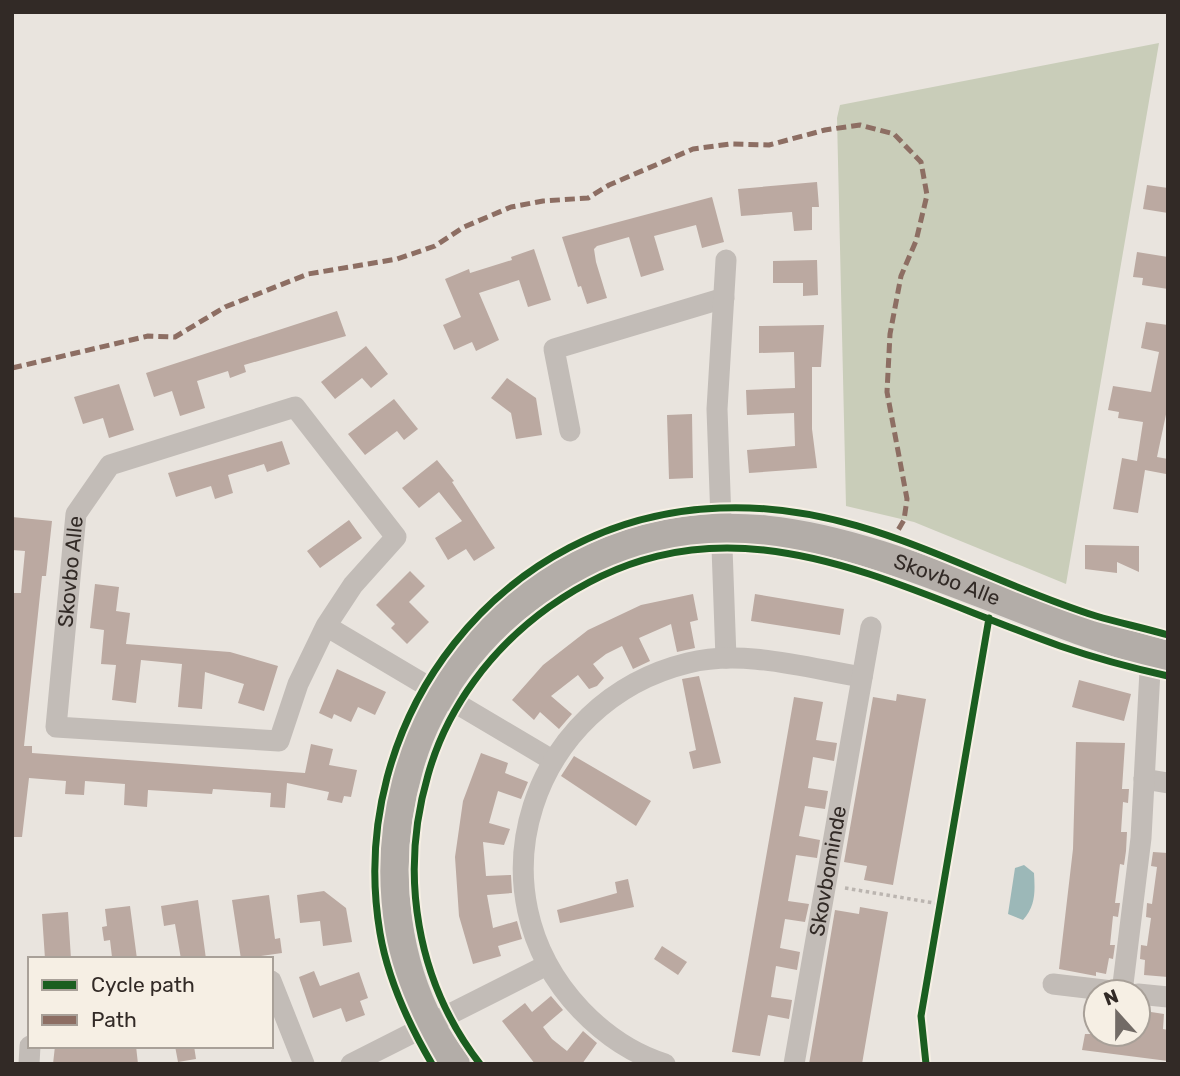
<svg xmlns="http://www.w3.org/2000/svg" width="1180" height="1076" viewBox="0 0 1180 1076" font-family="Rubik,sans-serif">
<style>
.green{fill:#c9cdb9}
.water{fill:#9cb8b8}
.building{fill:#bba9a1}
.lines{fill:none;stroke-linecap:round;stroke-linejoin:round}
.path{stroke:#bbb5b0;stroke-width:3.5;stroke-dasharray:3.5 3.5;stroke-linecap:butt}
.street{stroke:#c2bcb7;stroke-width:21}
.secondary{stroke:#b3ada8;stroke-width:30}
.quiet{stroke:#8d6e63;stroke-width:5;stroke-dasharray:10 5;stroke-linecap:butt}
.cycleway-casing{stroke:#f6efe4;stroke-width:11}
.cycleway{stroke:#1b5e20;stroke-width:7}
.labels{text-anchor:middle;stroke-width:5;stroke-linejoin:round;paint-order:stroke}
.street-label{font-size:21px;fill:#322a26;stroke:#f6efe4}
</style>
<rect width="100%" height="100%" fill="#e9e4de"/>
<path class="green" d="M1159 43 1066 584 914 522 846 506 837 118 840 105Z"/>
<path class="water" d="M1024 865 1034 873C1035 891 1036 906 1023 920L1008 914 1015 868Z"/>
<path class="building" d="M817 182 819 207H812V230L794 231 792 212 741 216 738 189Z
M1147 185 1168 188V213L1143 209Z
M712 197 724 242 702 248 696 225 654 236 664 270 641 277 629 237 597 246 594 249 596 262 607 298 587 304 581 286 578 287 562 237Z
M534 249 551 300 528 307 519 280 479 293 499 340 476 351 472 342 454 350 443 325 461 317 445 279 469 269 470 273 512 260 511 257Z
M1137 252 1168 257V289L1142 285 1143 278 1133 277Z
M817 260 818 295 803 296V283H773V261Z
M337 311 346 336 244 365 246 372 230 378 228 371 197 381 205 408 180 416 172 391 154 397 146 373Z
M1146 322 1168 325V405L1157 457 1168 459V463L1166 474 1145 470 1138 513 1113 509 1122 458 1137 461 1143 422 1118 418 1119 412 1108 410 1113 386 1151 392 1159 352 1141 348Z
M824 325 821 367H812V429L817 468 749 473 747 450 795 446 794 413 747 415 746 390 795 388 794 352 759 353V326Z
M366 346 388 374 371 388 362 378 335 399 321 382Z
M507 378 536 398 542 435 516 439 511 413 491 398Z
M119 384 134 430 109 438 103 418 83 424 74 397Z
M394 399 418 429 404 440 397 431 365 455 348 434Z
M692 414 693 478 669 479 667 415Z
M282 441 290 464 267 472 264 464 228 475 233 493 215 499 211 486 176 497 168 473Z
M437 460 454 481 452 482 495 548 474 561 466 549 448 560 435 538 462 521 439 492 419 508 402 488Z
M12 517 52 521 46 576H42L24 746H32V753L305 773 311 744 333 749 329 765 357 770 351 797 344 796 342 803 327 800 329 792 287 783 285 808 270 807 271 793 213 789 212 794 148 790 147 807 124 805 125 784 85 781 84 795 65 794 66 781 29 778 22 837H12V593H21L25 551 12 550Z
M349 520 362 538 320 568 307 551Z
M1085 545 1139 546V572L1117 562V573L1085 569Z
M410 571 425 586 409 602 429 622 407 644 391 628 395 624 376 605Z
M95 584 119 587 116 611 130 613 126 644 230 652 278 666 264 711 238 703 244 684 205 672 202 709 178 707 182 664 141 660 136 703 112 700 116 665 101 664 104 630 90 628Z
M693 594 698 620 690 622 695 648 677 652 671 624 639 638 650 661 633 669 622 646 606 654 593 664 604 678 597 686 589 689 578 675 551 696 572 714 559 729 540 712 534 720 512 700 543 665 588 630 641 605Z
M755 594 844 609 840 635 751 621Z
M337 669 386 692 375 715 358 707 351 722 334 714 332 719 319 713Z
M699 676 721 763 693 769 689 752 696 750 682 679Z
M1079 680 1131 694 1124 721 1072 707Z
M897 694 926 699 893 885 864 880 867 866 844 862 873 697 896 701Z
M794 697 823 702 816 740 837 743 834 761 813 757 808 788 828 791 825 809 805 806 799 836 820 840 817 858 796 855 788 901 809 904 805 922 785 919 780 948 800 952 797 970 776 966 771 997 792 1000 789 1019 768 1015 760 1056 732 1052Z
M1076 742 1125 743 1122 789H1129L1128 803 1123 802 1121 832H1127L1126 851 1124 865 1120 864 1115 903H1120L1118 917 1113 916 1110 945H1115L1113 959 1109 958 1106 974 1096 972V976L1059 969 1073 849Z
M481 753 508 763 505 773 528 782 521 799 498 791 489 823 510 829 504 845 483 842 486 876 511 875 512 893 487 895 493 928 517 921 522 939 498 946 501 956 473 964 459 916 455 857 463 801Z
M574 756 651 801 636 826 561 776Z
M1153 852 1168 853V977L1144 975 1145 960 1140 959 1141 945 1147 946 1151 918 1146 917 1147 903 1152 904 1157 867 1151 866Z
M628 879 634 907 560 923 557 910 617 893 615 882Z
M324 891 346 908 352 942 323 946 320 921 300 923 297 895Z
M269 895 275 939 280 938 282 953 241 959 232 900Z
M198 900 206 959H181L175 924 164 926 161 906Z
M130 906 137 959 112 957 110 940 104 941 102 927 107 926 105 909Z
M860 907 888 912 862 1064H809L835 910 859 914Z
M68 912 71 959H45L42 914Z
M662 946 687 962 678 975 654 959Z
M314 971 320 986 359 972 368 998 360 1001 365 1015 346 1022 341 1008 313 1018 299 977Z
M551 996 563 1010 543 1027 552 1039 567 1051 583 1031 597 1043 582 1064H535L502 1021 525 1003 532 1012Z
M1138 1010 1164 1014 1163 1029 1168 1030V1061L1082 1050 1085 1034H1138Z
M55 1046H136L138 1064H53Z
M175 1046H194L196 1059 178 1062Z"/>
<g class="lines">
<path class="path" d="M845 888 940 904"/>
<g class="street">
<path d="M570 431 554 349 724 298"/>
<path id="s1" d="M326 626 298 684 279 741 56 727 76 514 110 465 295 407 396 537 353 585 326 626 552 760"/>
<path d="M726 658 717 409 726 260"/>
<path d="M1144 779 1168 783"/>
<path d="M271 981 304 1064"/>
<path d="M1053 984 1121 992"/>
<path d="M1122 992 1141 838 1151 652"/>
<path d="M1138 994 1168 997"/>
<path d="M29 1064 30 1046"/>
<path d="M351 1064 547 965"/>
<path d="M665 1064C633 1054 604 1034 581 1010 467 890 532 701 688 663 744 649 807 668 862 677"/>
<path id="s2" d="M794 1064 871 627"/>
</g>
<path class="secondary" id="s3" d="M455 1064C391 980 380 864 409 765 429 697 475 634 534 593 754 438 950 605 1168 656"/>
<path class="quiet" d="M12 368 148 336 175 337 225 307 308 274 397 259 435 246 464 227 511 207 543 201 588 198 609 185 693 149 730 144 769 145 825 130 860 125 894 134 921 162 927 195 916 241 901 276 890 334 887 392 907 499 904 520 894 537"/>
<defs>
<path id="cycleway" d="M432 1064C408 1023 388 980 380 933 344 719 501 516 720 508 861 502 969 576 1096 616 1120 623 1144 628 1168 635
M480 1064C416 981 399 874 428 775 447 707 492 648 549 607 725 482 887 585 1060 646 1095 658 1132 668 1168 676
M926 1064 921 1016 989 618"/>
</defs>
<use href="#cycleway" class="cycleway-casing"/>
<use href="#cycleway" class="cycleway"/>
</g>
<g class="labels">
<g class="street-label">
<text dy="7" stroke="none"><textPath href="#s1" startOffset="504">Skovbo Alle</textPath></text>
<text dy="7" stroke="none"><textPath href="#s3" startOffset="964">Skovbo Alle</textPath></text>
<text dy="7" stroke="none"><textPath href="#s2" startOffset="196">Skovbominde</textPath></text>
</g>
</g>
<rect width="1180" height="1076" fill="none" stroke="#322a26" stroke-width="28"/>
<rect x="28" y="957" width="245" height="91" fill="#f6efe4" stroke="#a8a098" stroke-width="2"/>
<rect x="42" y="980" width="35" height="10" fill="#1b5e20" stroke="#a8a098" stroke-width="2"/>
<text x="91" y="992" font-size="21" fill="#322a26">Cycle path</text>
<rect x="42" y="1015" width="35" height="10" fill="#8d6e63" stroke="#a8a098" stroke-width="2"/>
<text x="91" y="1027" font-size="21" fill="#322a26">Path</text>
<g transform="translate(1117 1013) rotate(339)"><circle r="33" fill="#f6efe4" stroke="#a8a098" stroke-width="2"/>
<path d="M0-5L12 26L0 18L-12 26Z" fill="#726b66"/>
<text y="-10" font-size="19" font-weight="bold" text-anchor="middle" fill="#322a26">N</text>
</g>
</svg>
